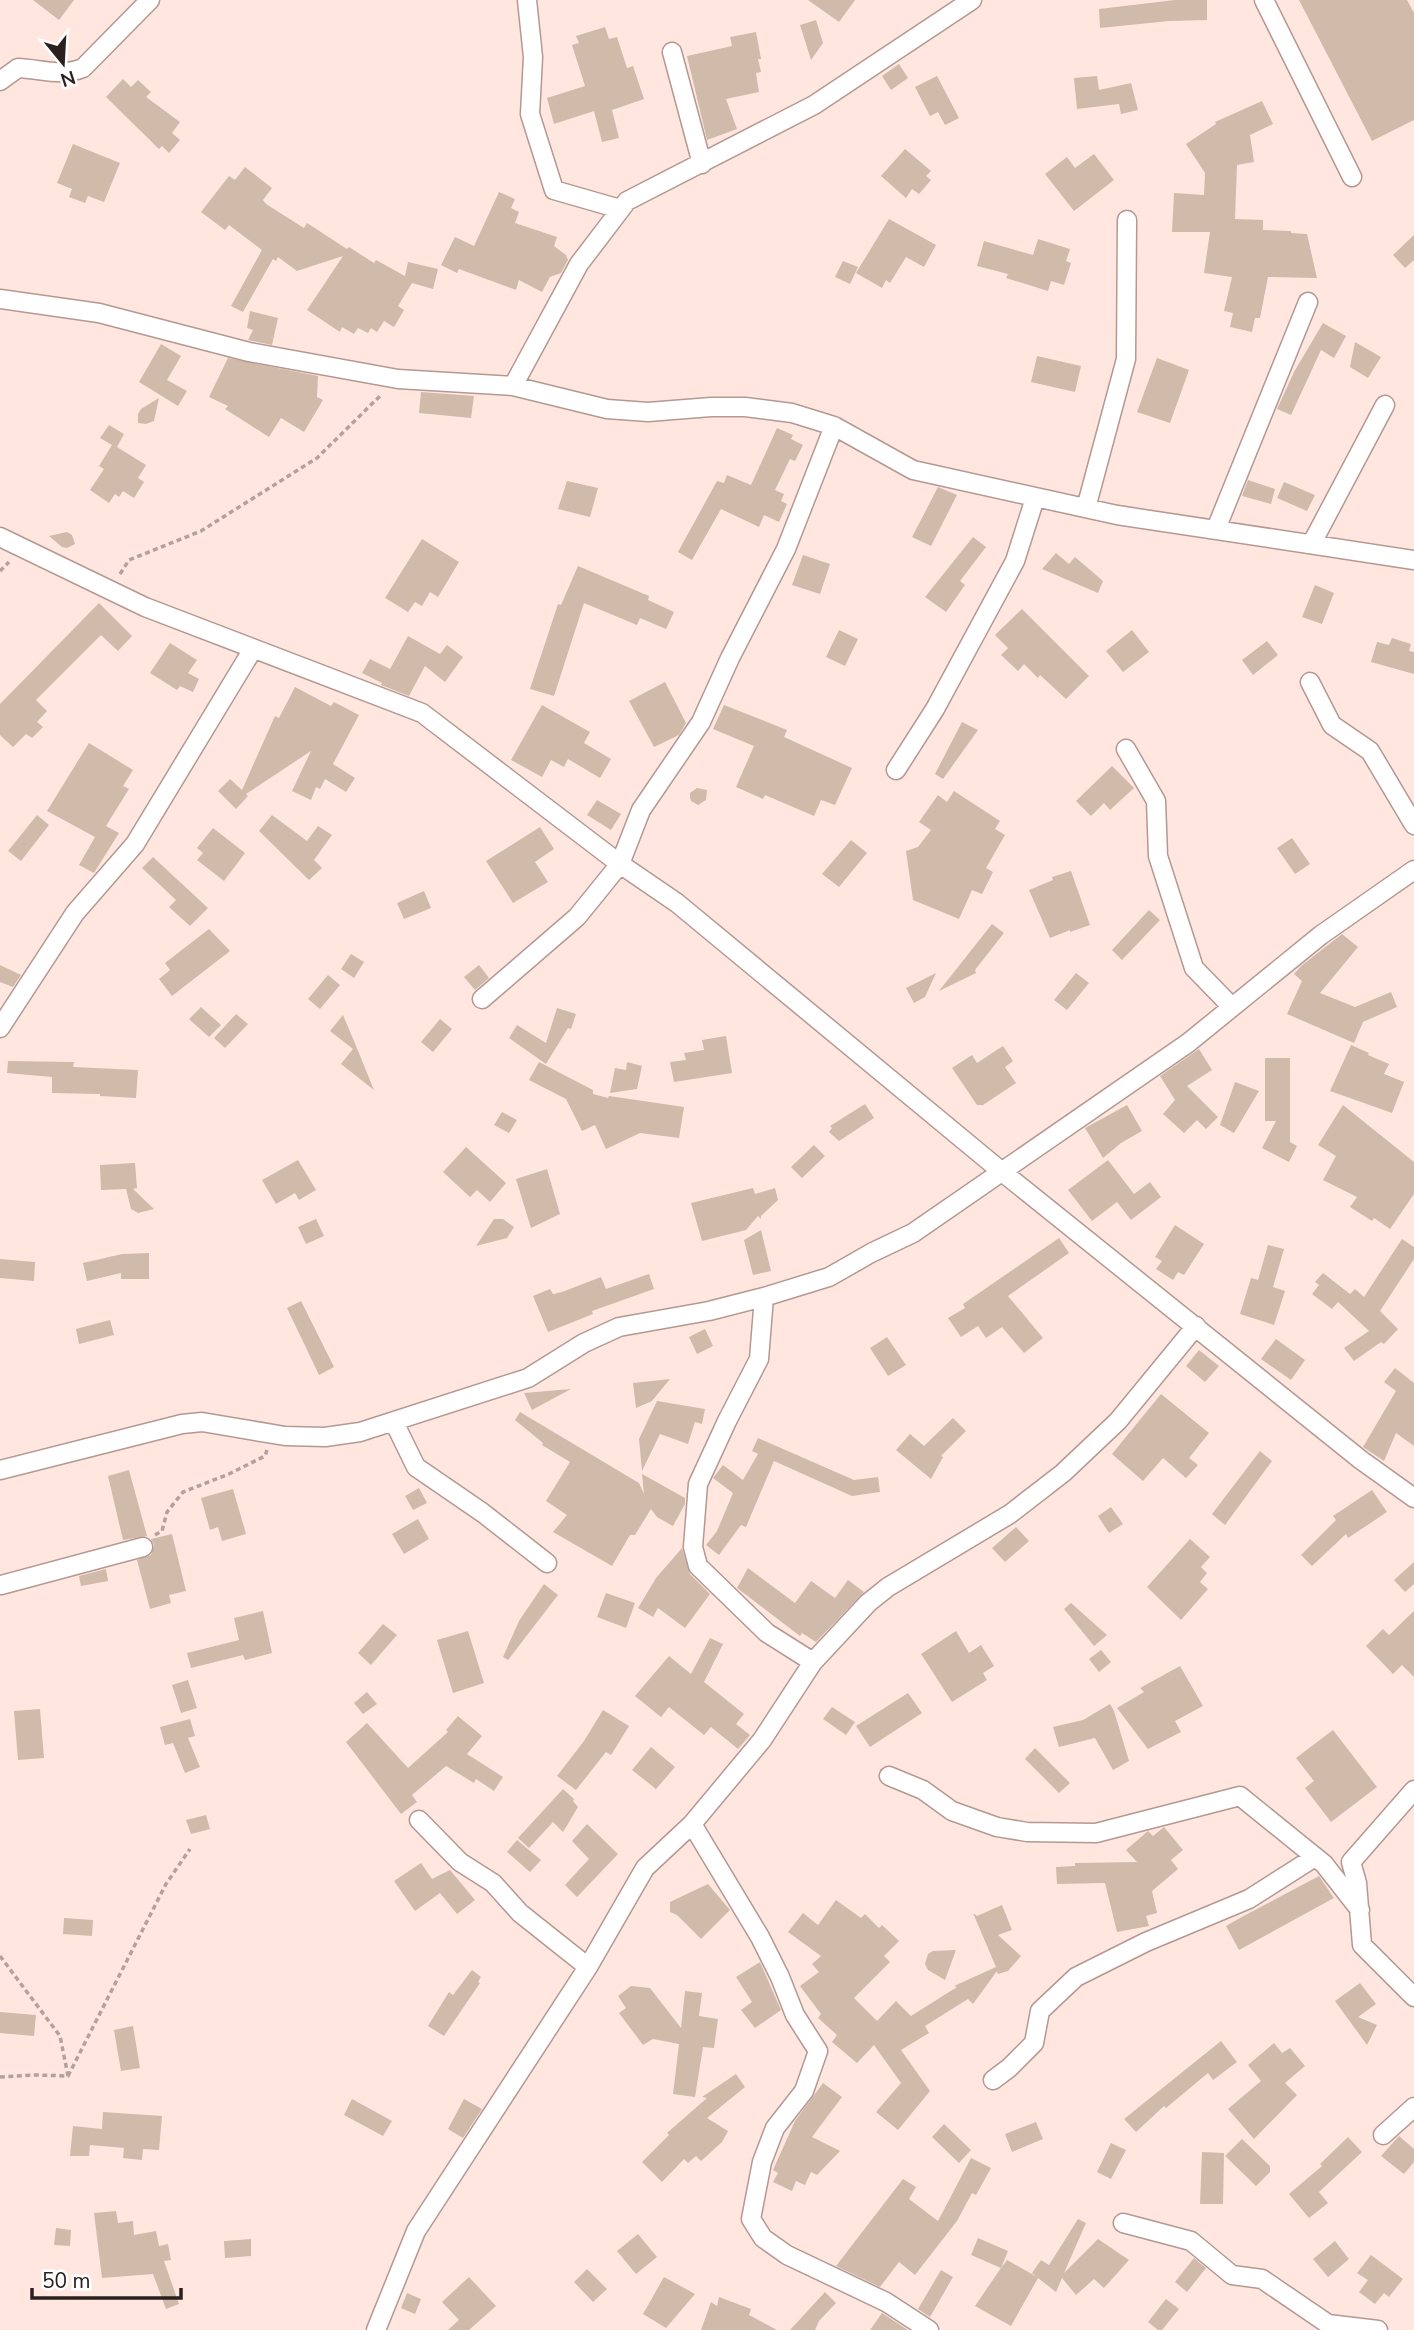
<svg xmlns="http://www.w3.org/2000/svg" width="1414" height="2330" viewBox="0 0 1414 2330" font-family="'Nunito Sans',sans-serif">
<style>
.building{fill:#d0baa9}
.lines{fill:none;stroke-linecap:round;stroke-linejoin:round}
.minor-casing{stroke:#b49891;stroke-width:21}
.path{stroke:#b5a19c;stroke-width:3.5;stroke-dasharray:5 3.5;stroke-linecap:butt}
.minor{stroke:#fff;stroke-width:18}
</style>
<rect width="100%" height="100%" fill="#ffe7e0"/>
<path class="building" d="M33 0H74L59 20Z
M808 0H855L839 22Z
M1175 0H1207V20L1169 21 1100 28 1099 9Z
M1299 0H1407L1414 13V120L1372 141Z
M816 20 823 43 811 60 800 25Z
M605 27 609 39 617 37 627 68 633 66 644 99 612 110 619 138 602 142 594 111 554 124 547 98 585 86 572 45 579 43 576 36Z
M756 32 761 59H758L761 72 756 73 759 92 726 99 737 129 707 140 687 56 732 46 730 37Z
M899 64 908 78 891 90 882 76Z
M937 76 959 118 945 125 938 112 930 116 915 87Z
M1097 76 1099 90 1131 83 1138 110 1121 114 1119 104 1077 109 1074 78Z
M123 79 131 87 138 80 151 92 146 97 180 122 172 133 180 140 169 153 162 146 159 149 106 97Z
M1262 101 1273 124 1250 135 1254 162 1237 165 1235 219 1263 220V230L1291 231V233L1307 234 1317 278 1268 277 1260 318H1255L1252 332 1230 327 1233 313 1224 311 1232 277 1204 273 1210 232H1172L1174 193 1204 195 1205 173 1186 144 1216 124 1215 122Z
M73 144 120 163 104 202 88 196 85 203 69 197 72 189 57 183Z
M905 149 931 171 926 176 931 180 919 194 912 189 906 198 881 176Z
M1094 154 1114 180 1074 211 1045 174 1067 157 1075 168Z
M245 167 272 188 263 200 266 204 304 228 307 223 347 249 349 247 374 263 376 260 405 276 408 262 438 269 433 289 412 283 398 306 404 310 394 327 384 321 377 332 371 328 368 333 358 328 354 334 342 327 340 332 307 310 343 256 297 271 278 257 276 261 273 259 243 312 231 306 262 250 229 225 225 230 201 212 229 176 235 180Z
M499 192 515 199 511 208 519 212 515 223 557 237 554 246 566 255 568 260 561 273 550 277 542 292 519 280 516 290 459 269 457 273 441 265 455 237 474 246Z
M889 219 936 245 924 267 906 257 890 283 886 280 882 288 856 273Z
M1414 235V260L1405 268 1393 255Z
M1038 239 1070 249 1066 261 1071 263 1064 285 1051 281 1048 291 1006 278 1008 274 977 266 984 241 1033 255Z
M843 261 858 267 850 284 835 277Z
M250 311 278 318 272 345 248 340 253 330 247 328Z
M1323 323 1346 336 1334 358 1321 350 1291 415 1277 409 1294 372Z
M1355 342 1381 357 1368 378 1350 367Z
M161 344 181 356 167 380 187 391 178 406 139 382Z
M1037 356 1081 366 1075 392 1031 382Z
M228 358 318 376 317 397 323 400 304 432 281 418 269 437 225 409 228 406 209 397Z
M1157 358 1189 370 1170 423 1137 412Z
M421 392 474 396 471 418 419 413Z
M159 398 154 421 146 424 138 423V414L141 409Z
M109 425 124 434 117 447 146 465 138 478 144 482 134 498 123 491 119 497 115 494 109 503 90 490 104 469 99 466 112 445 100 438Z
M777 428 793 435 791 439 803 445 795 461 790 459 775 490 784 494 781 501 787 504 779 522 764 515 759 527 721 509 692 560 678 552 717 481 724 483 727 475 751 485Z
M1248 480 1275 489 1271 504 1242 496Z
M567 481 598 488 590 517 558 509Z
M1284 482 1315 495 1307 511 1277 498Z
M938 487 957 495 931 546 912 537Z
M67 532 72 535 75 544 67 548 62 547 49 536Z
M973 537 986 547 960 581 965 585 946 612 925 597Z
M422 539 459 562 438 597 430 592 422 606 415 602 408 612 385 598Z
M1056 553 1069 564 1075 557 1103 581 1098 593 1042 569Z
M803 555 830 564 820 594 792 585Z
M578 566 649 596 648 600 674 612 666 629 640 618 637 625 584 603 554 696 530 689 558 604 561 605Z
M1315 585 1334 593 1322 624 1302 617Z
M99 603 132 636 118 651 101 635 36 700 47 711 37 722 43 727 32 738 26 734 13 747 0 735V704Z
M1022 609 1089 676 1066 699 1040 675 1038 678 1024 664 1018 671 1001 655 1008 648 995 635Z
M839 630 858 639 845 666 826 657Z
M1132 630 1149 652 1123 672 1106 651Z
M408 636 440 654 447 645 463 657 445 682 425 666 409 696 381 685 382 683 362 673 370 659 390 669Z
M1392 638 1411 644 1409 651 1414 652V674L1371 662 1377 642 1389 645Z
M1267 641 1278 655 1253 675 1242 660Z
M170 643 197 660 188 673 199 679 193 692 180 686 177 690 150 673Z
M665 682 686 723 679 735 654 747 629 701Z
M295 687 331 706 334 702 359 715 333 764 355 778 346 792 325 779 320 789 316 787 311 800 292 791 311 751 246 794 248 796 236 809 218 791 230 779 242 790 275 716 279 718Z
M542 705 590 732 584 743 611 759 600 778 568 759 564 767 551 760 542 777 511 760Z
M724 705 787 730 784 737 852 768 835 805 821 800 814 816 765 795 763 799 736 787 754 746 713 729Z
M962 722 978 730 943 779 935 774Z
M89 743 133 770 123 786 129 789 106 826 119 833 94 873 79 865 95 837 47 811Z
M1112 766 1134 788 1110 810 1104 803 1091 816 1076 801Z
M697 788 707 790 706 800 698 805 691 801 690 797V793Z
M954 791 1000 821 995 829 1005 835 986 868 993 872 982 894 972 890 959 919 913 900 906 851 918 847 931 830 919 822 938 795 947 802Z
M597 800 621 814 611 830 587 815Z
M37 815 49 825 21 861 8 851Z
M272 815 307 841 318 826 332 835 314 860 322 868 309 880 259 831Z
M540 827 554 849 535 862 548 882 513 903 486 861Z
M213 828 245 853 224 881 197 860 203 853 197 848Z
M1292 838 1310 864 1295 874 1277 848Z
M851 840 867 853 839 887 822 874Z
M153 857 208 908 190 926 169 907 176 900 142 868Z
M1071 871 1090 925 1070 932V930L1050 938 1029 890 1053 880 1052 877Z
M424 891 431 908 404 919 397 903Z
M1149 910 1160 920 1122 960 1112 950Z
M992 924 1004 933 975 970 976 973 939 991Z
M209 929 230 951 172 996 159 979 170 970 165 963Z
M1342 934 1358 947 1320 993 1355 1007 1391 992 1397 1007 1363 1022 1354 1043 1287 1014 1302 981 1294 974 1301 966Z
M351 954 364 962 354 978 341 969Z
M0 965 21 975 13 987 0 982Z
M479 965 489 978 475 990 464 977Z
M936 973 925 997 914 1003 906 988Z
M1076 973 1089 983 1067 1010 1054 1000Z
M328 975 340 985 320 1009 308 999Z
M201 1007 221 1025 209 1037 189 1019Z
M557 1008 576 1014 571 1029 568 1028 546 1064 509 1038 517 1025 546 1043Z
M236 1014 248 1024 225 1048 214 1038Z
M343 1015 356 1046 374 1090 341 1064 353 1049 330 1031Z
M440 1019 452 1029 433 1052 421 1042Z
M726 1036 732 1073 674 1082 670 1062 686 1060 684 1053 704 1050 702 1040Z
M1351 1045 1369 1053 1368 1055 1389 1064 1384 1074 1404 1082 1392 1113 1330 1091Z
M1003 1046 1013 1061 1005 1067 1016 1083 983 1105H977L952 1068 972 1055 977 1063Z
M1199 1049 1212 1070 1187 1086 1218 1117 1206 1129 1197 1120 1184 1133 1163 1114 1175 1100 1160 1076Z
M1265 1058H1290V1142L1297 1146 1289 1162 1262 1148 1276 1121H1265Z
M8 1061 74 1062 73 1067 138 1070 136 1098 100 1096V1094L52 1093V1077L7 1073Z
M539 1062 593 1090V1094L608 1098 609 1096 684 1107 679 1138 640 1133 606 1149 595 1125 582 1131 566 1099 529 1080Z
M627 1062 642 1066 637 1089 610 1093 615 1068 626 1070Z
M1235 1082 1259 1091 1234 1133 1220 1125Z
M865 1104 874 1118 839 1141 829 1132 832 1128 830 1126Z
M1127 1105 1142 1131 1121 1143 1103 1158 1085 1128Z
M1343 1105 1414 1162V1194L1390 1229 1374 1218 1372 1221 1350 1207 1357 1197 1323 1180 1336 1156 1318 1145Z
M502 1112 517 1120 509 1133 494 1125Z
M814 1145 825 1156 802 1178 791 1167Z
M466 1147 506 1183 490 1202 477 1190 470 1197 443 1172Z
M298 1160 316 1190 299 1200 295 1193 276 1204 262 1180Z
M1108 1160 1134 1194 1150 1182 1161 1197 1131 1220 1117 1202 1092 1221 1068 1190Z
M135 1163 137 1188 133 1189 154 1209 138 1213 131 1209 126 1189 101 1190 100 1165Z
M547 1169 560 1214 531 1228 516 1179Z
M753 1188 755 1194 775 1188 778 1200 761 1216V1219L758 1216 746 1230 702 1241 691 1203Z
M316 1219 324 1236 306 1244 298 1227Z
M494 1219H503L514 1227 507 1238 476 1246Z
M1175 1225 1204 1244 1184 1275 1178 1272 1173 1280 1156 1269 1162 1261 1155 1257Z
M761 1230 771 1271 753 1275 744 1240Z
M1059 1238 1069 1253 1008 1296 1043 1338 1024 1353 1002 1327 986 1338 978 1326 961 1337 948 1318 965 1308 963 1304Z
M1402 1239 1414 1247V1259L1380 1311 1398 1329 1384 1344 1381 1342 1354 1361 1344 1348 1369 1331 1338 1302 1332 1309 1312 1294 1319 1285 1315 1282 1323 1273 1350 1294 1355 1289 1364 1297Z
M1268 1245 1284 1249 1273 1287 1285 1291 1274 1325 1240 1314 1251 1278 1258 1280Z
M149 1253V1279H121V1273L87 1281 83 1263 122 1254Z
M0 1259 35 1262 34 1281 0 1278Z
M649 1274 654 1289 592 1311 593 1314 548 1332 533 1296 550 1289 553 1294 562 1292 601 1277 606 1289Z
M301 1301 334 1367 319 1375 287 1308Z
M110 1320 114 1335 79 1344 76 1329Z
M705 1329 713 1346 697 1354 689 1337Z
M887 1337 906 1365 888 1376 870 1348Z
M1276 1339 1305 1360 1291 1380 1261 1359Z
M1199 1350 1219 1366 1205 1382 1186 1366Z
M1395 1368 1414 1383V1446L1396 1433 1384 1461 1363 1447 1396 1391 1384 1382Z
M670 1379 652 1401 636 1408 633 1383Z
M571 1389 532 1410 524 1393Z
M1161 1394 1209 1433 1189 1458 1198 1465 1186 1478 1163 1458 1143 1481 1112 1454Z
M657 1401 705 1409 702 1424 695 1422 688 1444 660 1434 642 1471 639 1439Z
M520 1412 639 1483 644 1494 642 1474 685 1498V1504L673 1526 657 1517 651 1509 635 1535H630L612 1566 553 1532 567 1515 546 1501 570 1462 542 1445 543 1443 515 1420Z
M953 1418 966 1431 941 1456 943 1457 931 1479 896 1450 910 1434 924 1446Z
M758 1438 854 1480 878 1477 880 1492 852 1496 774 1461 746 1527 741 1525 719 1555 706 1545 717 1531 733 1493 713 1478 723 1465 743 1480 758 1454 752 1451Z
M1260 1451 1272 1461 1225 1525 1212 1514Z
M129 1470 147 1536 123 1540 108 1476Z
M419 1488 427 1503 413 1510 405 1496Z
M233 1489 246 1534 222 1541 218 1527 210 1530 201 1498Z
M1372 1490 1387 1512 1348 1538 1346 1534 1312 1566 1301 1555 1336 1520 1333 1516Z
M1111 1507 1123 1524 1109 1533 1098 1516Z
M418 1519 429 1539 404 1554 392 1534Z
M1016 1527 1029 1541 1005 1562 992 1548Z
M172 1534 186 1591 169 1595 171 1603 150 1609 137 1560 151 1555 154 1545 151 1539Z
M1190 1539 1210 1557 1201 1567 1207 1573 1200 1582 1208 1589 1181 1620 1147 1587Z
M682 1548 690 1574 710 1594 685 1628 658 1608 653 1617 638 1608 656 1578Z
M1414 1562V1584L1405 1592 1394 1580Z
M748 1568 795 1603 811 1581 835 1598 848 1580 864 1592 816 1642 802 1633 800 1636 737 1588Z
M106 1569 108 1581 81 1586 79 1576Z
M544 1584 558 1595 508 1660 503 1657 519 1621Z
M606 1593 635 1603 626 1628 597 1617Z
M1071 1603 1107 1635 1094 1646 1064 1609Z
M263 1611 272 1653 245 1660 243 1655 191 1668 187 1653 239 1640 234 1618Z
M1414 1611V1677L1402 1665 1393 1674 1366 1646 1383 1629 1389 1635Z
M383 1624 397 1635 371 1665 358 1653Z
M468 1631 484 1683 453 1693 437 1640Z
M956 1631 969 1653 981 1645 994 1666 983 1673 987 1680 952 1702 921 1654Z
M710 1638 723 1644 704 1682 744 1714 736 1724 750 1735 738 1749 711 1727 704 1735 669 1707 661 1717 635 1696 669 1656 691 1674Z
M1101 1650 1111 1662 1099 1672 1089 1659Z
M1180 1666 1203 1706 1175 1721 1181 1732 1148 1749 1117 1708 1144 1692 1140 1688Z
M188 1680 197 1708 181 1713 172 1685Z
M367 1692 377 1704 363 1714 354 1703Z
M908 1693 922 1713 870 1747 856 1726Z
M1110 1704 1114 1711 1129 1761 1113 1770 1095 1738 1059 1747 1053 1727 1083 1720Z
M832 1707 855 1722 846 1735 823 1719Z
M40 1709 44 1758 18 1760 14 1711Z
M603 1710 629 1726 611 1755 606 1752 576 1790 557 1776 584 1741Z
M458 1716 482 1736 467 1754 503 1777 494 1791 476 1779 474 1783 446 1766 412 1795 417 1802 401 1814 346 1742 367 1723 408 1768 448 1732 446 1730Z
M190 1719 195 1736 188 1738 200 1767 185 1773 173 1743 165 1745 160 1727Z
M1333 1730 1377 1787 1331 1822 1305 1788 1314 1781 1296 1758Z
M651 1747 675 1767 656 1789 632 1770Z
M1035 1748 1070 1783 1059 1793 1025 1759Z
M563 1789 574 1799 573 1801 578 1807 563 1832 553 1822 529 1848 518 1838Z
M206 1815 210 1829 191 1834 186 1820Z
M587 1824 618 1854 577 1897 565 1885 589 1859 572 1841Z
M1164 1827 1183 1850 1171 1860 1178 1869 1152 1891 1157 1913 1146 1916 1149 1926 1117 1932 1105 1883 1057 1884 1056 1867 1075 1866V1863L1137 1862 1126 1850 1148 1831 1153 1836Z
M517 1840 541 1860 530 1872 507 1852Z
M421 1863 432 1879 450 1870 475 1900 457 1914 440 1893 415 1911 394 1881Z
M1319 1876 1334 1898 1239 1950 1226 1926 1240 1918 1241 1920 1240 1918Z
M708 1884 730 1910 701 1939 677 1915 670 1912V1902Z
M836 1900 861 1918 865 1914 879 1928 882 1925 899 1941 884 1956 890 1962 854 1998 877 2021 896 2001 911 2016 957 1987 954 1986 996 1967 973 1913 977 1916 1002 1905 1012 1930 998 1935 1021 1956 1008 1971 998 1974 997 1971 973 2004 968 1999 925 2026 929 2033 901 2050 930 2091 898 2130 876 2112 901 2083 874 2045 857 2063 832 2042 837 2035 818 2018 821 2014 800 1986 819 1972 812 1964 821 1956 788 1932 803 1913 818 1925Z
M64 1918 93 1920 92 1936 63 1934Z
M956 1950 945 1980 928 1970 925 1964 928 1954 933 1951Z
M760 1962 781 2010 755 2028 741 2010 752 2002 736 1977Z
M472 1970 481 1977 478 1982 480 1983 444 2036 428 2026 449 1992 453 1995Z
M1360 1983 1376 2004 1358 2017 1377 2025 1367 2045 1335 2001Z
M631 1986 650 1988 681 2028 685 1991 702 1993 699 2016 718 2019 714 2048 703 2047 695 2097 673 2094 679 2044 653 2039 643 2045 619 2013 626 2008 618 1996Z
M0 2012 36 2015 34 2036 0 2033Z
M133 2026 140 2068 121 2071 114 2030Z
M1221 2041 1237 2062 1213 2080 1208 2073 1166 2108 1164 2106 1136 2132 1124 2119Z
M1274 2043 1282 2053 1290 2048 1305 2066 1285 2083 1297 2095 1254 2139 1228 2109 1261 2081 1248 2065Z
M736 2074 745 2087 707 2118 728 2131 722 2142 701 2161 696 2156 688 2163 684 2159 662 2182 642 2162 669 2135 667 2133 707 2098 702 2097Z
M823 2083 842 2097 812 2137 840 2151 817 2175 811 2172 805 2185 796 2181 792 2191 773 2182 778 2173 773 2170 795 2121Z
M352 2099 392 2121 383 2136 344 2115Z
M464 2099 482 2109 463 2138 448 2129Z
M103 2112 162 2116 159 2150 143 2149 142 2160 123 2158 124 2148 90 2145 89 2156H70L73 2126 102 2129Z
M1036 2122 1043 2139 1012 2152 1005 2134Z
M944 2124 971 2150 959 2163 932 2137Z
M1399 2136 1414 2149V2162L1404 2174 1381 2156Z
M1348 2137 1362 2152 1319 2192 1328 2203 1309 2218 1289 2194 1322 2166 1320 2164Z
M1242 2139 1270 2166V2172L1256 2186 1225 2156Z
M1111 2143 1126 2150 1111 2179 1097 2172Z
M1202 2152 1224 2153 1223 2204H1200Z
M971 2158 991 2168 976 2195 972 2193 957 2221 915 2275 899 2262 880 2287 836 2266 903 2179 916 2187 909 2199 938 2221Z
M116 2211 118 2223 133 2221 134 2235 156 2231 159 2246 168 2244 171 2260 164 2261 179 2304 166 2309 153 2274 102 2278 94 2213Z
M1078 2219 1086 2223 1064 2273 1098 2239 1129 2260 1104 2288 1094 2279 1076 2295 1062 2278 1056 2292 1038 2278 1011 2326 975 2306 1001 2268 971 2255 978 2238 1008 2251 1001 2268 1007 2260 1037 2277 1032 2273 1041 2260 1049 2265Z
M56 2228 71 2230 70 2246 54 2245Z
M638 2234 657 2257 636 2274 617 2251Z
M251 2239V2256L225 2258 224 2241Z
M1335 2241 1349 2259 1328 2277 1313 2259Z
M1371 2255 1403 2279 1389 2297 1384 2293 1375 2304 1359 2292 1368 2280 1357 2273Z
M1194 2258 1206 2268 1187 2292 1175 2282Z
M587 2269 607 2289 593 2302 574 2282Z
M941 2270 953 2277 930 2317 918 2309Z
M469 2277 496 2306 469 2330H448L459 2320 442 2302Z
M664 2277 695 2294 666 2328 643 2314Z
M825 2292 836 2303 819 2321 815 2330H790Z
M407 2293 421 2299 415 2314 401 2308Z
M719 2297 751 2309 749 2315 777 2330H701L711 2302 717 2306Z
M1166 2299 1179 2309 1162 2330H1158L1148 2322Z
M882 2313 908 2330H870Z"/>
<g class="lines">
<defs>
<path id="minor" d="M527 0 533 57 530 114 554 190 620 209
M1264 0 1352 177
M672 52 702 164
M0 81 18 68C41 69 61 77 83 68L150 0
M0 299 99 313 249 352 398 379 513 386 607 409 648 412 711 407H745L792 413 834 426 913 470 1117 515 1414 560
M513 386 579 264 627 201 814 105 972 0
M1086 508 1126 359 1127 220
M1216 529 1308 302
M0 537 145 607 422 713 620 864 677 903 1001 1171 1361 1460 1414 1498
M1312 543 1385 405
M1310 682 1332 725 1370 751 1414 825
M1126 749 1156 801 1158 856 1194 968 1232 1007
M896 770 935 709 1015 561 1035 498
M482 999 577 917 620 864 641 810 701 722 730 658 786 549 834 426
M0 1028 75 913 135 844 253 649
M764 1297 759 1359 727 1421 698 1484 693 1547 698 1566 767 1633 813 1662
M394 1422 416 1467 483 1513 547 1563
M0 1470 182 1424 202 1422 285 1436 325 1437 360 1432 528 1378 584 1343 619 1327 709 1311 764 1297 829 1277 871 1253 913 1233 1188 1043 1321 935 1414 870
M1 1585 143 1547
M889 1776 923 1790 952 1811 997 1827 1027 1832 1096 1833 1240 1796 1324 1864 1360 1910
M1414 1790 1351 1862 1357 1883 1362 1945 1414 1997
M419 1820 460 1862 493 1883 520 1913 588 1967
M692 1824 760 1937 780 1977 795 2015 818 2051 804 2091 775 2128 762 2162 751 2219 763 2238 787 2255 886 2302 929 2330
M993 2080 1009 2068 1034 2043 1040 2011 1076 1977 1146 1942 1249 1899 1315 1857
M1383 2135 1414 2107
M1123 2223 1191 2241 1232 2275 1262 2279 1328 2324 1378 2330
M376 2330 416 2231 588 1967 645 1868 692 1824 762 1740 813 1662 868 1603 888 1587 1010 1514 1063 1473 1118 1421 1196 1326"/>
</defs>
<use href="#minor" class="minor-casing"/>
<path class="path" d="M0 571 9 562
M120 574 129 560 201 531 317 458 381 395
M155 1535 162 1531 167 1512 183 1492 229 1474 265 1456 267 1450
M0 1956 60 2036 68 2076 36 2075 0 2077
M68 2076 166 1884 190 1849"/>
<use href="#minor" class="minor"/>
</g>
<g transform="translate(63 63) rotate(162)" stroke="#ffffff" stroke-width="5" paint-order="stroke">
<path d="M0-5L12 26L0 18L-12 26Z" fill="#2b201d"/>
<text y="-10" font-size="19" font-weight="bold" text-anchor="middle" fill="#2b201d">N</text>
</g>
<path d="M32 2288v10h149v-10" fill="none" stroke="#2b201d" stroke-width="3.5"/>
<text x="42" y="2288" font-size="21" fill="#2b201d" stroke="#ffffff" stroke-width="5" paint-order="stroke">50 m</text>
</svg>
